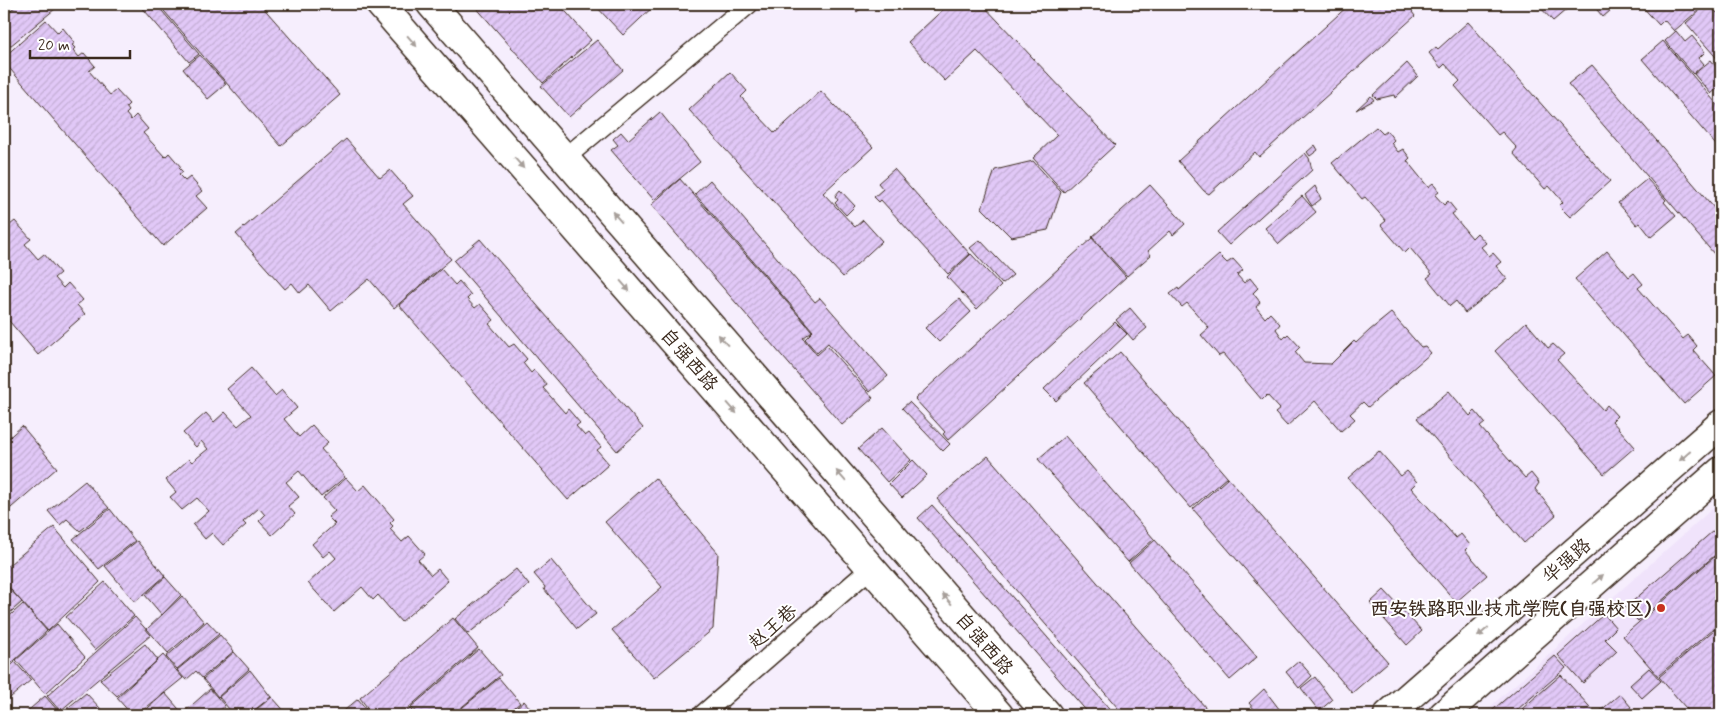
<svg xmlns="http://www.w3.org/2000/svg" width="1725" height="719" viewBox="0 0 1725 719" font-family="Mynerve,'LXGW WenKai TC',sans-serif">
<style>
.built{fill:#f0e3fb}
.building{fill:url(#building-hatch);stroke:#3b2a1e}
.lines{fill:none;stroke-linecap:round;stroke-linejoin:round}
.service-casing{stroke:#3b2a1e;stroke-width:21}
.secondary-casing{stroke:#3b2a1e;stroke-width:31}
.service{stroke:#fff;stroke-width:18}
.secondary{stroke:#fff;stroke-width:28}
.oneway{fill:#a79f9a}
.poi-dot{fill:#c8321e;stroke:#fff;stroke-width:2}
.labels{text-anchor:middle;stroke-width:4;stroke-linejoin:round;paint-order:stroke}
.street-label{font-size:19px;fill:#3b2a1e;stroke:#fff}
.poi-label{font-size:19px;font-weight:bold;fill:#3b2a1e;stroke:#fff;text-anchor:end}
</style>
<defs>
<pattern id="building-hatch" width="6" height="6" patternUnits="userSpaceOnUse" patternTransform="scale(1.25)"><rect width="6" height="6" fill="#e1c8f7"/><path d="M-1 1l2-2M0 6l6-6M5 7l2-2" fill="none" stroke="#c2acd3"/></pattern>
</defs>
<rect width="100%" height="100%" fill="#f6eefd"/>
<filter id="ink" filterUnits="userSpaceOnUse"><feTurbulence type="fractalNoise" baseFrequency=".02" numOctaves="2"/><feDisplacementMap in="SourceGraphic" scale="10" xChannelSelector="R" yChannelSelector="G"/><feConvolveMatrix kernelMatrix="1 2 1 2 8 2 1 2 1" color-interpolation-filters="sRGB"/></filter>
<g filter="url(#ink)">
<path class="built" d="M1721 501V715H1481Z"/>
<path class="building" d="M18 4H61L4 51V16Z
M139 4H156L199 54 189 62Z
M158 4H260L340 95 281 146Z
M473 4H559L591 40 543 83Z
M594 4H656L623 35Z
M849 4H866L857 12Z
M949 4H982L1115 145 1064 192 1033 158 1057 135 977 51 945 81 908 42Z
M1350 4H1420L1412 12 1415 16 1259 157 1255 152 1209 194 1204 191 1178 161Z
M1537 4H1573L1553 21Z
M1592 4H1618L1603 17Z
M1640 4H1706L1674 31 1664 20 1659 25Z
M1708 4 1721 17V63L1686 23Z
M46 20 58 33 63 28 75 43 72 45 75 48 73 50 79 57 84 53 95 66 89 71 110 95 116 90 129 104 126 107 129 111 126 114 131 120 136 115 148 129 143 133 165 157 169 153 181 167 179 168 183 172 179 175 185 181 190 177 202 191 196 196 207 208 163 246 4 62V57Z
M1468 22 1610 181 1570 217 1559 206 1563 202 1549 186 1545 189 1513 153 1517 148 1502 132 1498 135 1455 86 1460 81 1445 64 1441 68 1429 53 1436 47 1438 49Z
M1676 31 1685 42 1692 36 1705 52 1699 58 1704 64 1693 74 1665 41Z
M597 40 623 70 569 117 541 86Z
M1663 41 1721 109V151L1642 59Z
M200 55 226 84 208 99 183 69Z
M1711 60 1721 73V92L1718 88 1711 94 1694 74Z
M1407 63 1418 76 1395 98 1394 95 1377 99 1373 95Z
M1592 65 1721 216V262L1568 84Z
M730 72 747 91 741 97 775 133 821 91 873 147 823 193 855 227 863 220 882 241 843 277 689 110Z
M1371 96 1374 100 1356 110Z
M660 112 700 162 654 200 611 150 618 145 613 139 621 132 628 140Z
M1376 127 1383 134 1387 131 1394 140 1391 143 1398 152 1403 149 1410 158 1407 161 1428 187 1433 183 1439 192 1435 195 1444 205 1448 201 1456 211 1452 214 1472 238 1477 233 1486 243 1481 247 1489 256 1493 253 1501 262 1496 266 1507 279 1465 313 1456 301 1450 306 1427 278 1432 274 1410 248 1405 253 1381 225 1386 221 1365 197 1362 199 1332 163Z
M346 139 380 178 390 170 413 196 403 204 451 259 394 308 369 279 331 311 309 285 300 293 292 283 285 289 236 234Z
M1315 145 1318 150 1310 156 1307 152Z
M1305 153 1309 158 1312 170 1229 245 1217 232Z
M1033 161 1061 192 1048 230 1011 237 982 208 995 170Z
M894 169 970 254 948 274 881 200 879 202 874 197 883 189 878 183Z
M680 179 812 331 803 338 817 355 827 346 873 398 842 425 651 205Z
M1647 179 1666 200 1664 202 1676 216 1651 237 1640 223 1637 225 1618 203Z
M710 180 815 302 820 298 888 376 870 392 828 343 817 353 805 339 813 331 695 194Z
M1150 185 1185 224 1173 235 1170 231 1148 251 1151 255 1127 276 1092 237Z
M1315 186 1321 199 1312 206 1305 195Z
M840 190 855 206 846 215 835 203 838 200 835 196Z
M1302 196 1316 212 1279 244 1265 228Z
M4 218 10 225 15 221 31 239 25 244 38 259 44 254 60 273 54 278 63 288 68 283 83 300 77 305 85 314 38 355 4 315Z
M1092 238 1126 277 948 440 943 434 945 432 915 399Z
M480 239 643 428 617 451 454 261Z
M980 240 1013 275 1002 284 970 248Z
M1607 251 1629 277 1634 273 1643 284 1638 288 1683 339 1688 335 1697 346 1693 350 1716 376 1684 404 1575 279Z
M971 254 1001 286 977 309 947 277Z
M1219 255 1227 263 1233 259 1243 270 1237 275 1244 283 1250 278 1258 288 1253 293 1260 302 1256 307 1265 318 1270 313 1280 324 1276 329 1283 339 1288 334 1300 347 1295 352 1304 363 1331 364 1354 341 1356 343 1370 330 1391 313 1421 347 1425 346 1431 353 1368 407 1363 402 1350 414 1355 419 1341 431 1315 401 1287 426 1275 413 1280 409 1267 395 1262 400 1223 354 1219 356 1201 335 1209 328 1187 303 1182 307 1170 294 1178 288 1179 290Z
M441 269 455 285 459 281 471 295 467 299 475 308 480 304 494 320 489 324 509 347 514 344 527 359 523 363 531 373 534 370 547 385 543 388 565 413 568 409 580 423 576 426 585 436 589 433 601 447 597 450 609 464 568 500 399 305Z
M959 299 971 312 939 342 925 328Z
M1130 308 1147 328 1133 340 1116 320Z
M1115 322 1127 334 1056 401 1044 389Z
M1526 322 1548 348 1553 344 1564 354 1557 360 1603 410 1607 405 1617 416 1612 421 1635 447 1604 474 1495 351Z
M1120 352 1227 477 1191 508 1084 383Z
M251 368 275 396 282 390 297 408 284 419 299 437 312 425 328 443 321 449 345 477 321 497 299 471 286 482 299 497 288 506 295 514 272 535 259 521 265 515 259 508 243 522 246 525 223 545 212 533 205 539 193 525 209 511 197 498 182 510 170 497 176 492 166 480 189 459 192 462 208 449 201 441 196 447 183 433 206 413 214 422 225 412 238 426 251 415 227 389Z
M1449 391 1470 416 1475 411 1485 423 1480 427 1525 478 1531 473 1539 483 1535 489 1556 515 1524 543 1417 418Z
M909 402 950 444 943 451 902 408Z
M22 426 57 468 4 514V442Z
M882 428 911 460 887 482 858 449Z
M1065 436 1154 539 1128 562 1038 459Z
M1379 451 1401 476 1407 471 1417 482 1411 488 1456 538 1461 534 1470 545 1465 550 1487 575 1456 602 1348 478Z
M988 456 1212 715H1124L937 499Z
M913 460 927 475 902 498 889 484Z
M346 478 358 491 365 485 394 519 390 523 393 526 390 529 402 542 409 536 425 554 418 560 431 575 438 569 448 581 401 622 378 595 373 600 362 587 334 612 308 583 336 558 330 551 323 557 312 544 335 524 328 517 335 511 323 498Z
M655 478 718 553 713 629 654 678 612 630 662 587 605 522Z
M1228 478 1388 662 1352 693 1193 509Z
M85 481 109 508 80 531 67 519 60 525 48 511Z
M932 505 1115 715H1090L918 518Z
M110 509 135 541 99 569 73 539Z
M1721 524V550L1638 621 1625 608Z
M54 527 100 582 48 631 4 582V569Z
M1155 540 1257 657 1230 680 1129 563Z
M137 541 165 576 135 602 105 566Z
M1721 551V622L1658 676 1623 636Z
M551 560 596 614 577 629 544 589 545 587 534 574Z
M516 569 529 585 468 634 455 619Z
M165 577 181 595 162 615 145 595Z
M105 582 134 616 95 650 66 617Z
M4 583 22 602 4 618Z
M1384 590 1422 631 1407 645 1370 603Z
M182 596 204 622 168 653 147 629Z
M23 604 47 631 4 670V621Z
M1604 614 1616 628 1605 639 1617 651 1583 683 1558 655Z
M135 617 151 635 60 711 47 696Z
M453 618 478 648 400 715H373L360 698Z
M207 621 219 634 177 669 166 657Z
M57 624 85 657 45 694 16 660Z
M1721 624V715H1692L1659 677Z
M220 635 234 651 202 678 196 671 186 680 177 670Z
M145 644 158 660 117 696 100 680Z
M479 649 501 675 452 715H418L411 707Z
M234 652 249 669 218 697 203 679Z
M163 655 183 678 137 715H132L117 698Z
M1555 656 1566 668 1511 715H1487Z
M1299 661 1312 676 1299 688 1286 672Z
M15 662 31 680 4 703V672Z
M1649 668 1661 681 1642 698 1630 685Z
M250 670 271 697 248 715H234L219 697Z
M1561 675 1597 715H1515Z
M1315 677 1332 700 1319 711 1301 688Z
M499 678 520 703 505 715H453Z
M210 689 225 706 215 715H185L183 713Z
M1264 689 1283 714 1281 715H1259L1249 703Z
M86 693 100 708V712L96 715H59Z
M165 693 184 715H140Z
M1620 694 1631 707 1622 715H1600L1598 713Z
M45 696 59 712 55 715H23Z
M272 697 288 715H249Z
M358 699 371 715H339Z
M524 701 536 715H508Z
M410 709 416 715H402Z"/>
<g class="lines">
<defs>
<path id="service" d="M565 158 749 4
M702 715 871 568"/>
<path id="secondary" d="M380 4 999 715
M431 4 1048 715
M1388 715 1721 424
M1443 715 1721 471"/>
</defs>
<use href="#service" class="service-casing"/>
<use href="#secondary" class="secondary-casing"/>
<use href="#service" class="service"/>
<use href="#secondary" class="secondary"/>
</g>
<defs><path id="oneway-solid" d="M-6-.8H1V-3.2L6.5 0L1 3.2V.8H-6Z" transform="scale(1.25)"/></defs>
<g class="oneway">
<use href="#oneway-solid" transform="translate(412 41) rotate(49)"/>
<use href="#oneway-solid" transform="translate(519 163) rotate(49)"/>
<use href="#oneway-solid" transform="translate(617 217) rotate(-131)"/>
<use href="#oneway-solid" transform="translate(625 286) rotate(49)"/>
<use href="#oneway-solid" transform="translate(723 340) rotate(-131)"/>
<use href="#oneway-solid" transform="translate(732 408) rotate(49)"/>
<use href="#oneway-solid" transform="translate(1685 456) rotate(139)"/>
<use href="#oneway-solid" transform="translate(841 476) rotate(-131)"/>
<use href="#oneway-solid" transform="translate(1598 579) rotate(-41)"/>
<use href="#oneway-solid" transform="translate(947 599) rotate(-131)"/>
<use href="#oneway-solid" transform="translate(1483 632) rotate(139)"/>
</g>
</g>
<circle class="poi-dot" cx="1661" cy="608" r="5"/>
<g class="labels">
<g class="street-label">
<text transform="translate(690 359) rotate(49)" y="7">自强西路</text>
<text transform="translate(1566 560) rotate(-41)" y="7">华强路</text>
<text transform="translate(772 626) rotate(-41)" y="7">赵王巷</text>
<text transform="translate(985 643) rotate(49)" y="7">自强西路</text>
</g>
<g class="poi-label">
<text x="1651" y="615">西安铁路职业技术学院(自强校区)</text>
</g>
</g>
<rect width="1725" height="719" fill="none" stroke="#fff" stroke-width="20"/>
<rect x="10" y="10" width="1705" height="699" fill="none" stroke="#3b2a1e" stroke-width="2" filter="url(#ink)"/>
<path d="M30 50v8h100v-8" fill="none" stroke="#3b2a1e" stroke-width="2.5"/>
<text x="38" y="50" font-size="15" fill="#3b2a1e" stroke="#ffffff" stroke-width="4" paint-order="stroke">20 m</text>
</svg>
